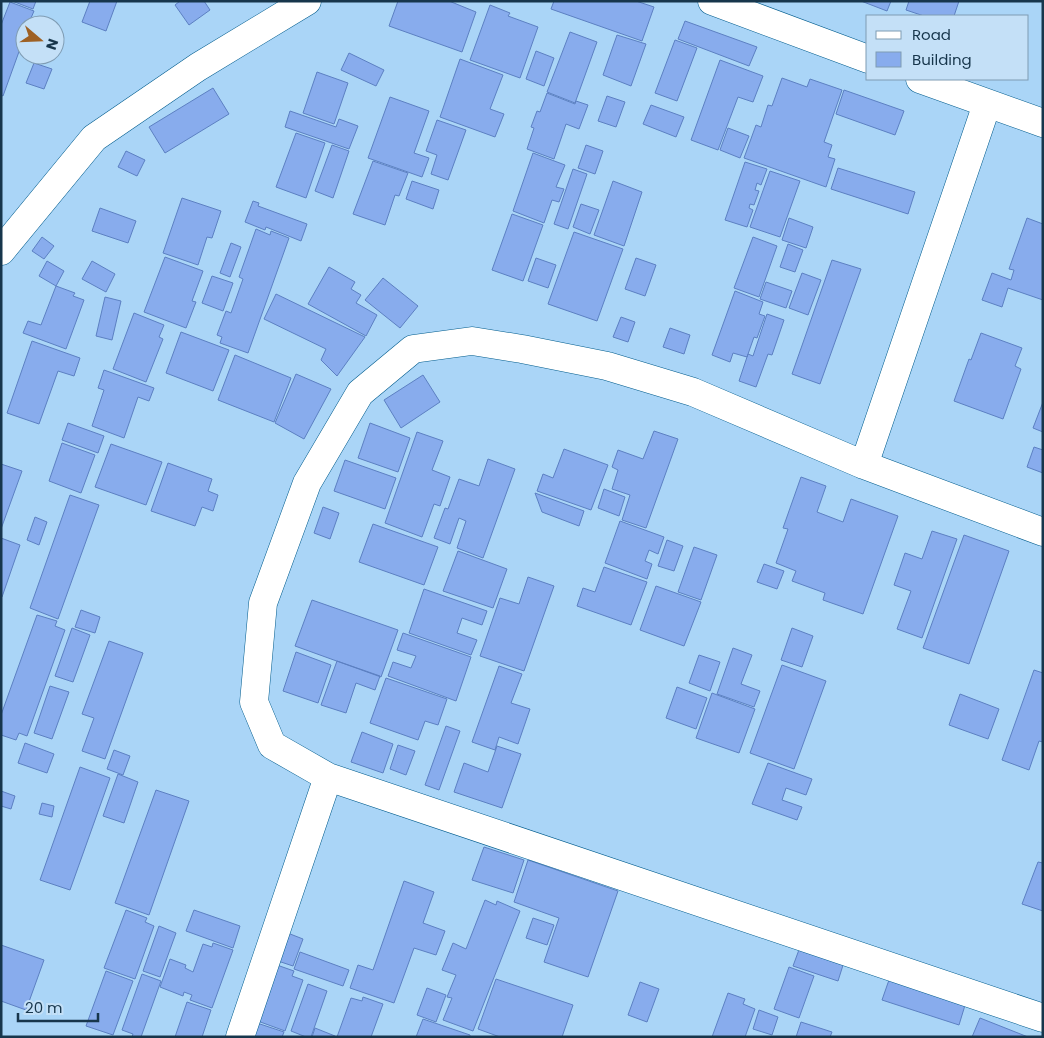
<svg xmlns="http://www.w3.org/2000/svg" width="1044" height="1038" viewBox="0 0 1044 1038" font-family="Poppins,sans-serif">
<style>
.building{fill:#88aced;stroke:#5c80c2}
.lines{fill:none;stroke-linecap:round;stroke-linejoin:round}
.minor-casing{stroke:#005c8d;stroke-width:29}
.tertiary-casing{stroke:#005c8d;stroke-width:29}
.minor{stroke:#fff;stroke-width:28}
.tertiary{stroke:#fff;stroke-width:28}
</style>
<rect width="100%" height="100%" fill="#aad5f7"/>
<path class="building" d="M12 1H36L33 9Z
M90 1H117L106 31 82 22Z
M180 1H204L210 10 189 25 175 5Z
M398 1H449L476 12 462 52 389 26Z
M554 1H636L654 7 642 41 551 9Z
M861 1H891L887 11Z
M909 1H959L954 16H924L906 10Z
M10 2 34 11 28 25H25V35L3 96 1 95V25Z
M490 5 510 13 508 16 538 27 520 78 470 60Z
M685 21 757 47 749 66 678 39Z
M570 32 597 42 575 103 547 92Z
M617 35 646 44 631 86 603 75Z
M675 40 697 48 677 101 655 93Z
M536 51 554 58 544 86 526 79Z
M349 53 384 70 376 86 341 70Z
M460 59 503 75 490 109 504 114 495 137 440 117Z
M720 60 763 76 753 102 738 97 718 150 691 140Z
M34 63 52 69 44 89 26 83Z
M317 72 348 83 334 124 303 113Z
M782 78 807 87 810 79 842 90 824 142 832 145 828 157 835 159 826 187 744 158 756 125 761 127 768 105 772 106Z
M213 88 229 114 165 153 149 127Z
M844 90 904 111 895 135 836 114Z
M547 93 575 104 576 101 588 105 579 129 566 124 554 159 527 149 534 128 531 127 537 111 540 112Z
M607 96 625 102 616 127 598 121Z
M390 97 429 111 414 153 429 158 422 177 368 158Z
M651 105 684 117 676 137 643 124Z
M290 111 336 127 339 119 358 126 349 149 285 127Z
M437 120 466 130 448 180 431 174 437 155 426 151Z
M728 128 749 136 740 158 720 150Z
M296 133 325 143 306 198 276 187Z
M332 145 349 151 333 198 315 191Z
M586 145 603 151 595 174 578 168Z
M126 151 145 160 137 176 118 167Z
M533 153 565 165 556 187 564 189 559 202 552 200 544 223 513 211Z
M373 161 408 173 399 196 395 195 385 225 353 214Z
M745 162 767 169 761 185 757 183 755 190 759 191 754 205 750 204 749 208 753 210 747 227 725 220Z
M838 168 915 192 908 214 831 189Z
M573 169 587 174 568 229 554 224Z
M770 171 800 181 780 237 750 227Z
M412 181 439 190 433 209 406 199Z
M613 181 642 192 624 246 594 235Z
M182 198 221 211 212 238 207 237 198 265 163 253Z
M253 201 259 203 258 206 307 224 301 241 266 227 265 230 245 222Z
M581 204 599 210 590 234 573 227Z
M100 208 136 221 128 243 92 231Z
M512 214 543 225 523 281 492 270Z
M789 218 813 227 806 248 782 240Z
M1027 218 1043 224V300L1008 288 1002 307 982 300 992 273 1011 280 1014 270 1009 269Z
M256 229 270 235 271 231 289 238 248 353 220 343 222 337 217 335 226 311 231 313 243 279 239 277Z
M574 232 623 249 597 321 548 304Z
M42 237 54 246 44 259 32 251Z
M753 237 777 246 759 297 734 288Z
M231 243 241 247 230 277 220 273Z
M788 244 803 250 795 272 780 267Z
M165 257 203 271 192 301 196 302 186 328 144 312Z
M536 258 556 265 548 288 528 281Z
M636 258 656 265 645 296 625 289Z
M832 260 861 269 820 384 792 374Z
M47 261 64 271 56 286 39 276Z
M92 261 115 274 106 292 82 279Z
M329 267 355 282 351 289 361 295 356 303 377 315 366 336 308 304Z
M802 273 821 280 808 315 789 308Z
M212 276 233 283 223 311 202 303Z
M383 278 418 306 400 328 365 300Z
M766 282 792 291 786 308 760 299Z
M56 286 75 293 73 296 84 300 66 349 23 333 28 321 41 325Z
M735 291 763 302 759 314 765 316 757 338 754 337 747 357 733 353 730 362 712 355Z
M276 294 365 337 337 376 321 360 326 349 264 319Z
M105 297 121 301 112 340 96 336Z
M134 313 164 325 159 337 163 339 146 382 113 369Z
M767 314 784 320 772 355 768 354 756 387 739 381 748 354 753 356Z
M621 317 635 322 628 342 613 337Z
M670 328 690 335 684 354 663 347Z
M181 332 229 350 213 391 166 373Z
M981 333 1022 348 1015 366 1021 369 1003 419 954 401 969 359 971 360Z
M32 341 80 358 74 376 58 371 39 424 7 413Z
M235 355 291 378 274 422 218 400Z
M104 370 154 388 149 401 138 397 124 438 92 426 104 390 98 388Z
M296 374 331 389 304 439 275 423Z
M423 375 440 402 401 428 384 400Z
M1043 402V432L1033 428Z
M68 423 104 436 98 453 62 440Z
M370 423 410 438 398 472 358 458Z
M654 431 678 439 646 528 622 520 630 495 612 489 618 470 612 467 618 450 643 459Z
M417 432 443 441 432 470 450 477 440 506 434 504 422 537 385 523Z
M62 443 95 455 81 493 49 481Z
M111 444 162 462 146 505 95 487Z
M1034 447 1043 450V473L1027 467Z
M564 449 608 465 591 510 537 491 543 474 553 478Z
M488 459 515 469 483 558 457 548 466 521 459 518 450 544 434 538 445 508 448 509 459 479 479 486Z
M345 460 396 478 385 509 334 491Z
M168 463 212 479 208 491 218 495 213 511 202 507 195 526 151 511Z
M1 464 22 471 1 529Z
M801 477 826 486 817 512 843 522 851 499 898 516 863 614 823 600 825 593 792 581 796 571 776 563 788 529 783 528Z
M604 489 625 497 619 516 598 508Z
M535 493 584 511 579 526 542 512Z
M70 495 99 505 58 619 30 608Z
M323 507 339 513 330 539 314 533Z
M35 517 47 522 39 545 27 540Z
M620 521 664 537 658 554 649 550 645 561 652 564 647 579 605 563Z
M373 524 438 547 424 585 359 562Z
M932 531 957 539 922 638 897 629 911 591 894 585 905 553 922 559Z
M964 535 1009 551 969 664 923 648Z
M1 538 20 545 2 597H1Z
M667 540 683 546 674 571 658 566Z
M694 547 717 555 701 600 678 592Z
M458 551 507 569 493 608 443 591Z
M764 564 784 571 777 589 757 582Z
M604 567 647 582 631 625 577 606 583 588 595 592Z
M528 577 554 586 524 671 480 656 500 598 519 604Z
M656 586 701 602 684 646 640 630Z
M424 589 487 611 482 625 462 618 457 633 477 640 471 655 409 633Z
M312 600 398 630 381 677 295 646Z
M81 610 100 617 95 633 75 627Z
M37 615 57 621 55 626 65 630 27 736 19 733 16 740 1 735V715Z
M72 628 90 635 73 682 55 676Z
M792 628 813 636 802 667 781 660Z
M403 633 471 657 456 701 388 676 393 662 411 668 416 656 397 650Z
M109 641 143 653 105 759 82 751 94 718 82 714Z
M733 648 752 655 741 684 760 691 754 707 717 694Z
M296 652 331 665 318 703 283 691Z
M699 655 720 662 710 691 689 683Z
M337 661 380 676 375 690 356 683 346 713 321 705Z
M782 665 826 681 794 769 750 753Z
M499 666 522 674 511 703 530 709 518 744 499 737 495 750 472 742Z
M1034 670 1043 673V742L1039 741 1029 770 1002 760Z
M386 678 447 699 438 725 425 721 418 740 370 723Z
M50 686 69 692 52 739 34 733Z
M677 687 707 698 696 729 666 718Z
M712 693 755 709 739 753 696 738Z
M960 694 999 709 988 739 949 725Z
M446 726 460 731 439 790 425 785Z
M362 732 393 744 383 773 351 762Z
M25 743 54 754 47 773 18 763Z
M398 745 415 751 406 775 390 769Z
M497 746 521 754 502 808 454 792 464 763 488 772Z
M114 750 130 756 123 775 107 769Z
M768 763 812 779 806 795 786 788 782 800 802 807 797 820 752 804Z
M80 767 110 778 70 890 40 880Z
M118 774 138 782 124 823 103 816Z
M156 790 189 801 149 915 115 903Z
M1 791 15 796 11 809 1 806Z
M42 803 54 806 52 817 39 814Z
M484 847 524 860 513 893 472 880Z
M528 860 618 891 588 977 544 962 559 918 514 902Z
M1038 862 1043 863V911L1022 904Z
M404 881 434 892 423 923 445 931 436 955 414 948 394 1003 350 988 358 965 373 970Z
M485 900 496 905 497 901 520 911 473 1031 443 1020 452 998 447 997 456 975 442 970 453 943 466 949Z
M126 910 147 918 145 922 154 926 135 979 104 968Z
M194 910 240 926 233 948 186 931Z
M533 918 554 925 547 945 526 938Z
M159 926 176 933 160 977 143 971Z
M285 932 303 939 293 966 275 960Z
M213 943 233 950 212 1008 190 1000 192 995 184 992 183 996 160 987 170 959 186 965 185 968 193 972 203 944 212 947Z
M1 945 44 960 26 1010 1 1001Z
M800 947 844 962 838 981 793 966Z
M300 952 349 970 343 986 294 969Z
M274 964 294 971 292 976 303 980 285 1031 255 1020Z
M789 967 814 976 799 1018 774 1009Z
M106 971 133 981 113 1035 86 1026Z
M142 974 161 981 141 1037H132L133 1034 122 1030Z
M890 977 966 1002 959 1025 882 1000Z
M496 979 573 1005 562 1037H500L478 1029Z
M640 982 659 989 647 1022 628 1015Z
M308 984 327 991 311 1037H306L291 1031Z
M427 988 446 995 436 1022 417 1015Z
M728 993 745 999 743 1004 755 1009 745 1037H712Z
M363 997 383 1004 371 1037H337L351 998 362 1001Z
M187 1002 211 1010 202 1037H175Z
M759 1010 778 1017 772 1035 753 1029Z
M980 1018 1028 1037H972Z
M423 1019 470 1035V1037H416Z
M254 1022 284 1032 282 1037H248Z
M801 1022 832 1032 830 1037H796Z
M315 1028 335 1036V1037H312Z"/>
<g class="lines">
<defs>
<path id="minor" d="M864 465 987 104
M1043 532 864 465 693 392 607 366 522 349 472 341 413 349 360 393 307 483 263 603 254 702 272 745 328 777 1043 1018
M240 1037 328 777"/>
<path id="tertiary" d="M712 1 868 59
M920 79 1043 123
M1 251 94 138 198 67 307 1"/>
</defs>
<use href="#minor" class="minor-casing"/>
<use href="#tertiary" class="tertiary-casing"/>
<use href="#minor" class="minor"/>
<use href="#tertiary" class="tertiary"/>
</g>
<rect width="1044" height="1038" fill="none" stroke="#17364c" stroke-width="5"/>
<rect x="866" y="15" width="162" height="65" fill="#c4e0f7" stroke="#7f9cb3"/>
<rect x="876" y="31" width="25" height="8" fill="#ffffff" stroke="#7f9cb3"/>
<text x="912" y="40" font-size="15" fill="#17364c">Road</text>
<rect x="876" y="52" width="25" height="15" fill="#88aced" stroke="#7f9cb3"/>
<text x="912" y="65" font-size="15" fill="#17364c">Building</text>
<g transform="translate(40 40) rotate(109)"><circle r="24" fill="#c4e0f7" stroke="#7f9cb3"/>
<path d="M0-4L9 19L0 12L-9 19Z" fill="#9e6125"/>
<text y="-8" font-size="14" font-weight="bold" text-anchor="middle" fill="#17364c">N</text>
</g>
<path d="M18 1013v8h80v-8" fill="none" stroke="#17364c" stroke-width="2.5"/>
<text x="25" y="1013" font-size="15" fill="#17364c" stroke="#c4e0f7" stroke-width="4" paint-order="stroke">20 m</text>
</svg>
